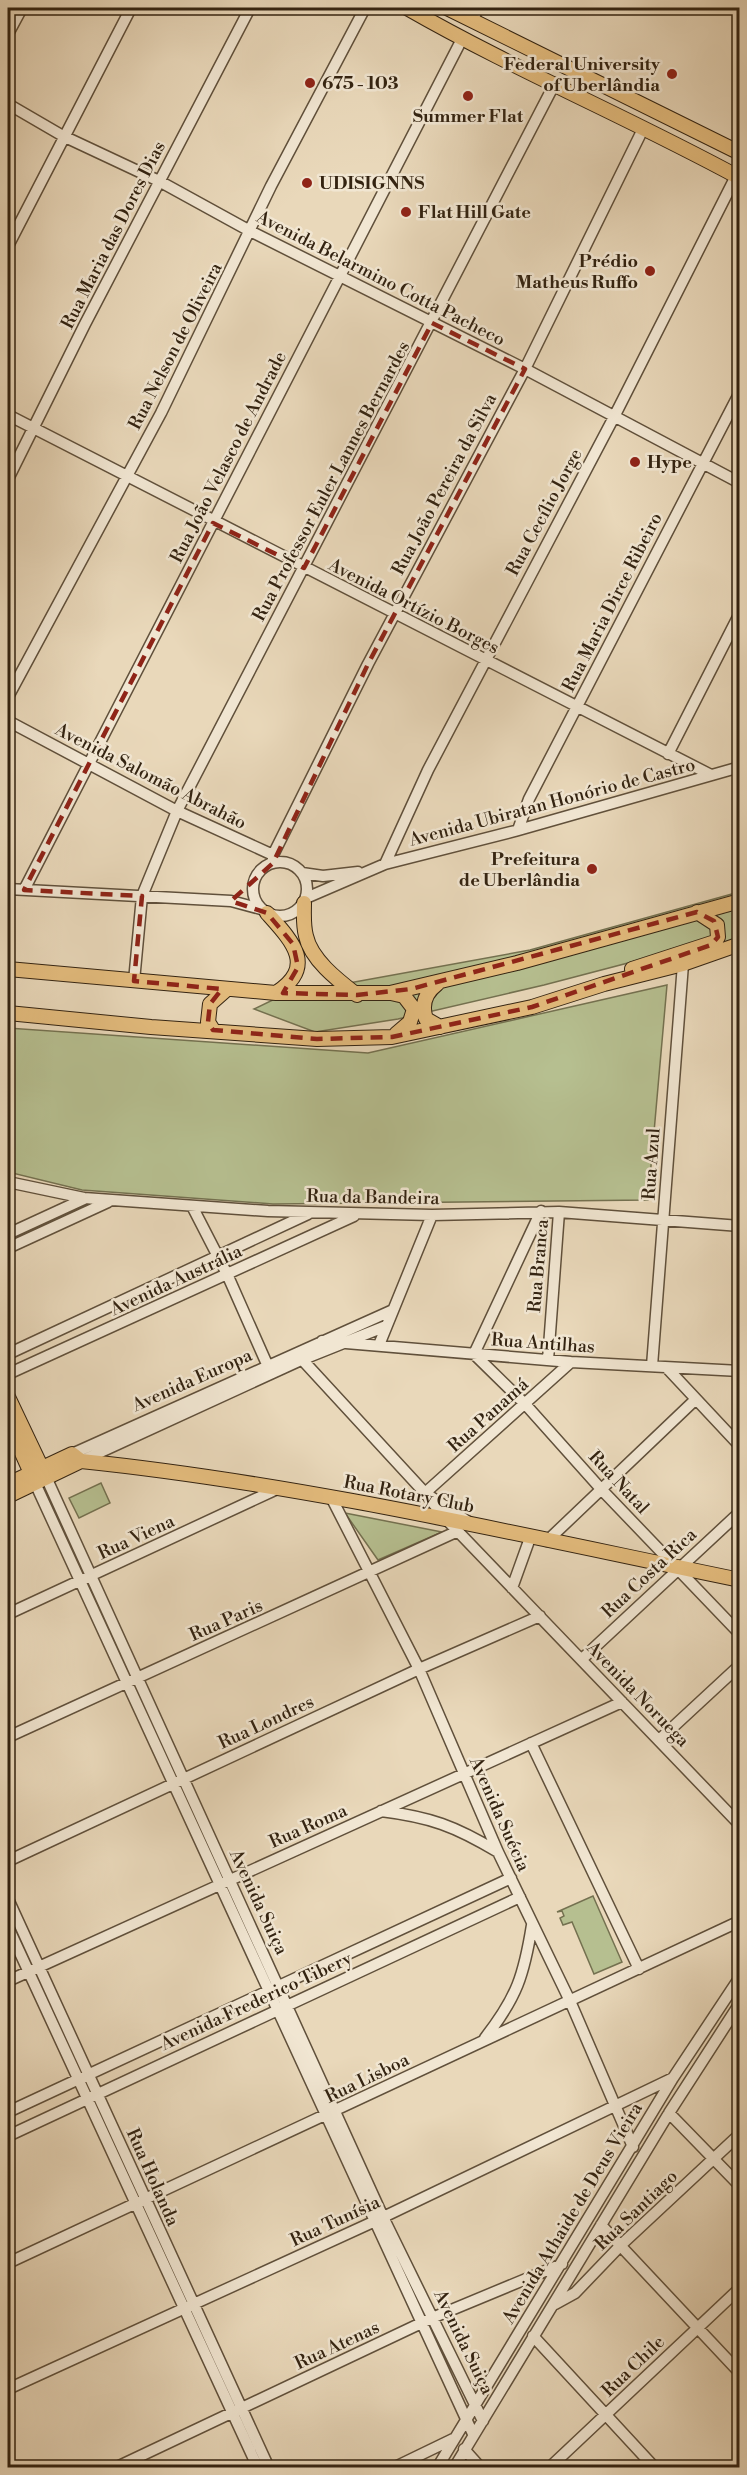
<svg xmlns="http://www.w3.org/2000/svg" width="747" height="2475" viewBox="0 0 747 2475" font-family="'Libre Bodoni',serif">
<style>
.green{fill:#b6bf90;stroke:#747150;stroke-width:1.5}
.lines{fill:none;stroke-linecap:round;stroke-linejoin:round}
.minor-casing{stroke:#60503b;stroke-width:13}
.major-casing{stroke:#332311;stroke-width:16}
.minor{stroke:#f1e6d2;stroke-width:10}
.major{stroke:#e4bc7d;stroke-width:14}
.marked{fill:none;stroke:#8f2418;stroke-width:4.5;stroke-dasharray:12 8;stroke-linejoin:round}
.poi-dot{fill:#8f2418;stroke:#f1e6d2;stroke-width:2}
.labels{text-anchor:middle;stroke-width:5;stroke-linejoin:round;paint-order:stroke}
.poi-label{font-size:18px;font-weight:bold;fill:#332311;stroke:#f1e6d2;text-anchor:start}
.street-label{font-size:18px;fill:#332311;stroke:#f1e6d2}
</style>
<rect width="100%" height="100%" fill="#e9d8ba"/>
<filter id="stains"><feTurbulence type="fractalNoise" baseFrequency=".00333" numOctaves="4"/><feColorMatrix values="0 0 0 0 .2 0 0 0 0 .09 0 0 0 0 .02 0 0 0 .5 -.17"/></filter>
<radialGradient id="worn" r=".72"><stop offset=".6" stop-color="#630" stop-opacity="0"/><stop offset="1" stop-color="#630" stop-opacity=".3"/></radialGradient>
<path class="green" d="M739 892V938L714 945 712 941 544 985 398 1019 315 1032 254 1009 283 995 530 950Z
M667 985 648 1200 273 1204 82 1190 8 1172V1028L368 1053Z
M101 1483 110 1503 79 1518 69 1498Z
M345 1513 442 1532 378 1560Z
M593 1896 622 1962 594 1974 572 1922 563 1925 560 1918 564 1916 562 1911 557 1912Z"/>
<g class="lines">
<defs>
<path id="minor" d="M472 21 478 8
M8 34 22 8
M8 104 63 136 159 181 250 231 525 369 740 483
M8 246 131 8
M8 415 711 775
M8 479 85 324 250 8
M8 697 161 413 271 186 365 8
M8 721 177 811 273 855V863
M668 754 740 613
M518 830 529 799 740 392
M273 855 368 664 525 369 643 129
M253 889a27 27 0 1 1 54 0a27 27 0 1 1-54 0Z
M385 864 428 770 614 417 736 176
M302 873 323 876 358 872
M8 889 231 901 261 909
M24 890 462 39
M306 898 385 864 515 831 740 767
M134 981 142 896 177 811 555 83
M8 1182 84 1198 268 1211 432 1215 559 1212 740 1226
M192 1206 227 1274 270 1371
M541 1211 474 1354 526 1405 601 1489 740 1634
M8 1234 84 1199
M8 1248 108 1202
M322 1341 571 1362 740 1371
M379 1345 432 1215
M8 1354 308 1214
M297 1354 425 1493 470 1523
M548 1360 559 1212
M652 1366 683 964
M667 1368 740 1446
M8 1374 354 1216
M72 1454 393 1310
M81 1461 301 1360 386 1326
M46 1477 383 2217 483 2421
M35 1483 473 2434
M425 1493 446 1519 740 1825
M425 1493 571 1362
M331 1497 419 1669 498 1852 570 2001 633 2147
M547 1541 696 1399
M512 1588 530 1538
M8 1614 277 1489
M582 1659 740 1512
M8 1737 458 1531
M659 1740 740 1665
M531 1743 639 1969
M381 1811C430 1817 455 1826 498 1852
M8 1861 419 1669 540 1616
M8 1899 269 2468
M8 1927 258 2468
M8 1981 622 1702
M485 2038C517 1997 524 1975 532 1925
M8 2112 511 1878
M669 2113 740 2186
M8 2136 520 1897
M601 2225 740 2373
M8 2263 740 1921
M555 2304 575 2293 622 2244 740 2134
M533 2336 655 2468
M8 2389 373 2222 673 2078
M464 2449 481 2468
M115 2468 432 2318 562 2264
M393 2468 453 2439
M437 2468 673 2078 740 1977
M454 2468 669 2113 740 2003
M549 2468 740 2288"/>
<path id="major" d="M407 8C515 70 630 118 740 178
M447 8 740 153
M304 903C304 913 303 925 306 936 311 960 339 981 357 995
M267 913C292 941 317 966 276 993
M8 969 276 993H390L517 963 740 901
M632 969 715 942 718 937 717 925 697 912
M437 984C425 993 421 1005 426 1019L440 1027
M391 993 404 996 414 1009 410 1022 396 1034
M8 1013 151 1027 317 1039 392 1037 532 1007 604 984 683 964 740 944
M213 1030 208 1022 210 1004 227 989
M8 1397 46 1477
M8 1422 34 1480
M8 1484 72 1454 81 1461C303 1484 521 1535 740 1580
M8 1496 81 1461"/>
</defs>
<use href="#minor" class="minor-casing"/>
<use href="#major" class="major-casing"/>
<use href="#minor" class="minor"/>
<use href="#major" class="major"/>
</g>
<path class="marked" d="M432 323 525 369 368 664 273 863 231 901 267 913 293 944 298 967 283 993 357 995 411 989 697 912 714 921 718 937 711 945 532 1007 392 1037 317 1039 213 1030 208 1022 210 1004 222 989 134 981 142 896 24 890 213 523 304 568Z"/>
<g class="poi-dot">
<circle cx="672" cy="74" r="6"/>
<circle cx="310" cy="83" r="6"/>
<circle cx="468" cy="96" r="6"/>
<circle cx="307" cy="183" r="6"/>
<circle cx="406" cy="212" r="6"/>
<circle cx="650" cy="271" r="6"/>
<circle cx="635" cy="462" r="6"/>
<circle cx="592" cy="869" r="6"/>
</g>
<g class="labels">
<g class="poi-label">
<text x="660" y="70" text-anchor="end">Federal University<tspan x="660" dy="21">of Uberlândia</tspan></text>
<text x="322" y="89">675 - 103</text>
<text x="468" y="122" text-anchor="middle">Summer Flat</text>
<text x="319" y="189">UDISIGNNS</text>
<text x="418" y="218">Flat Hill Gate</text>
<text x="638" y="267" text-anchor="end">Prédio<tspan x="638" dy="21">Matheus Ruffo</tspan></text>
<text x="647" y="468">Hype</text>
<text x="580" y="865" text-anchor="end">Prefeitura<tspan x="580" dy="21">de Uberlândia</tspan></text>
</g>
<g class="street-label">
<text transform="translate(113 235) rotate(-63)" y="6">Rua Maria das Dores Dias</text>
<text transform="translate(381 278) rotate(27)" y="6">Avenida Belarmino Cotta Pacheco</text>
<text transform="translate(175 346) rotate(-63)" y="6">Rua Nelson de Oliveira</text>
<text transform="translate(228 457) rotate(-63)" y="6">Rua João Velasco de Andrade</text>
<text transform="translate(331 481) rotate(-62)" y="6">Rua Professor Euler Lannes Bernardes</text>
<text transform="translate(444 484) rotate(-62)" y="6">Rua João Pereira da Silva</text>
<text transform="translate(544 512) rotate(-62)" y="6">Rua Cecílio Jorge</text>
<text transform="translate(612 602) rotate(-63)" y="6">Rua Maria Dirce Ribeiro</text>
<text transform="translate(414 606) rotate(27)" y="6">Avenida Ortízio Borges</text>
<text transform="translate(151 776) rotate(27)" y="6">Avenida Salomão Abrahão</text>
<text transform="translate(552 802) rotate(-15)" y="6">Avenida Ubiratan Honório de Castro</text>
<text transform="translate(651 1164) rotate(-86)" y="6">Rua Azul</text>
<text transform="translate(373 1197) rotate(1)" y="6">Rua da Bandeira</text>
<text transform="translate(538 1266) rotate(-85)" y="6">Rua Branca</text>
<text transform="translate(176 1280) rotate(-25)" y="6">Avenida Austrália</text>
<text transform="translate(543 1343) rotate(4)" y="6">Rua Antilhas</text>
<text transform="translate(192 1380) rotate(-24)" y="6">Avenida Europa</text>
<text transform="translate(488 1415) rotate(-42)" y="6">Rua Panamá</text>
<text transform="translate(619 1482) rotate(47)" y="6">Rua Natal</text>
<text transform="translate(409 1494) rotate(11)" y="6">Rua Rotary Club</text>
<text transform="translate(136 1537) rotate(-25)" y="6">Rua Viena</text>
<text transform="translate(649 1573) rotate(-43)" y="6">Rua Costa Rica</text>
<text transform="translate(226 1620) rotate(-24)" y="6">Rua Paris</text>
<text transform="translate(638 1694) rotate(46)" y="6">Avenida Noruega</text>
<text transform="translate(266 1722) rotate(-25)" y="6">Rua Londres</text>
<text transform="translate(500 1814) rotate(66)" y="6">Avenida Suécia</text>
<text transform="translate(308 1826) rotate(-24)" y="6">Rua Roma</text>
<text transform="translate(259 1902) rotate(65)" y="6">Avenida Suiça</text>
<text transform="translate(256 2001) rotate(-25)" y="6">Avenida Frederico Tibery</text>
<text transform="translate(367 2078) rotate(-26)" y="6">Rua Lisboa</text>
<text transform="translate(153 2177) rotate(66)" y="6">Rua Holanda</text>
<text transform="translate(636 2210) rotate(-44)" y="6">Rua Santiago</text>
<text transform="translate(572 2213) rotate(-59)" y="6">Avenida Athaide de Deus Vieira</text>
<text transform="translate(335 2221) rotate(-25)" y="6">Rua Tunísia</text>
<text transform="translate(464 2342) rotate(64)" y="6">Avenida Suiça</text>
<text transform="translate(337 2345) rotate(-25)" y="6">Rua Atenas</text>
<text transform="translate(633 2366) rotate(-44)" y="6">Rua Chile</text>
</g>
</g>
<rect width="747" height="2475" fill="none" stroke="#e9d8ba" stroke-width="30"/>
<rect x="9" y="9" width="729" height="2457" fill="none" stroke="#332311" stroke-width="3"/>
<rect x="15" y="15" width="717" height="2445" fill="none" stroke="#332311" stroke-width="1.5"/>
<rect width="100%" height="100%" filter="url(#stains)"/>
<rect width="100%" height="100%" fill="url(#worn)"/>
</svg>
